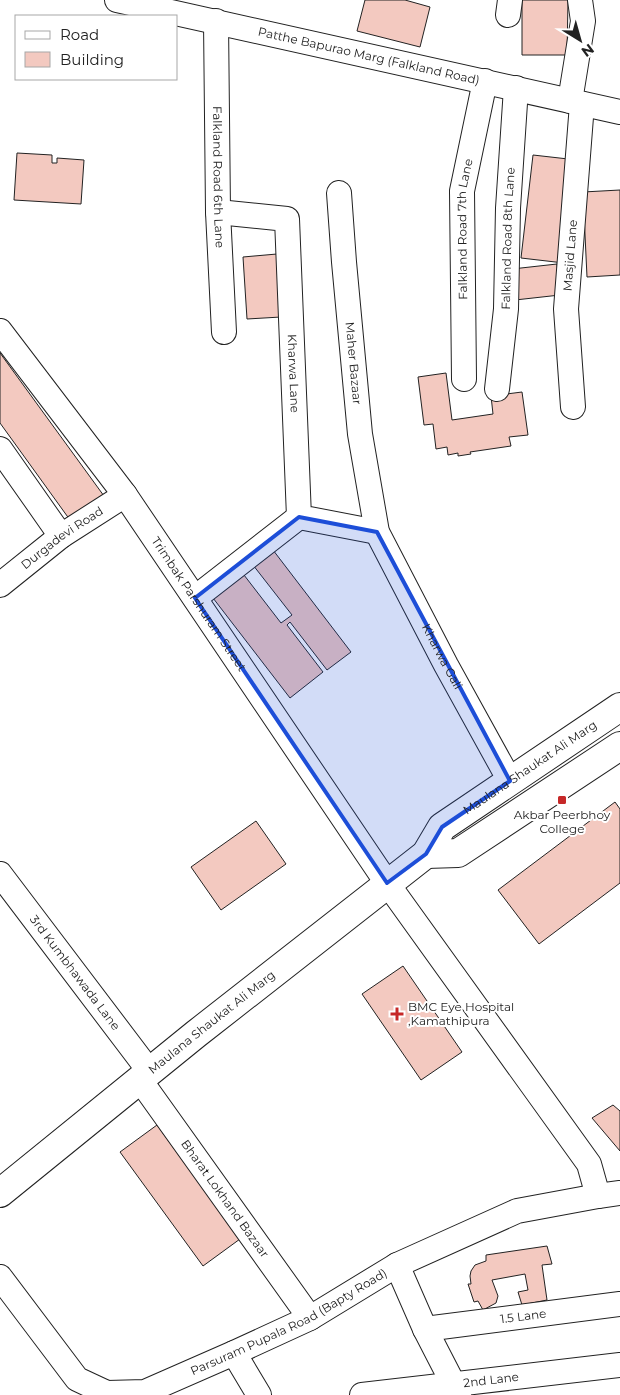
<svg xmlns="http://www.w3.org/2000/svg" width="620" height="1395" viewBox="0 0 620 1395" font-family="Montserrat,sans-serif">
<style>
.building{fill:#f3c9c0;stroke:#222}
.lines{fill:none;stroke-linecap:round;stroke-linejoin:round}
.minor-casing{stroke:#222;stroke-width:26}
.major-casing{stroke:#222;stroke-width:30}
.minor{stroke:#fff;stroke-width:24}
.major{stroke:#fff;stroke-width:28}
.marked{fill:#1d4ed8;fill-opacity:0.2;stroke:#1d4ed8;stroke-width:4;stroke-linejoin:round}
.poi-dot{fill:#c62828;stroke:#fff;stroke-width:2}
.labels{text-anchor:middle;stroke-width:4;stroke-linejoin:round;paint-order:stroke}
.street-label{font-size:12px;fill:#222;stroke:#fff}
.poi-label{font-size:12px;fill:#222;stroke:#fff}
</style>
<rect width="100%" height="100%" fill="#fff"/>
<path class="building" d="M365 0H405L430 7 420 47 357 31Z
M522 0H568L567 55H522Z
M17 153 52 155V163H57V158L84 160 81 204 14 200Z
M533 155 577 160 564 263 521 258Z
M620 190V275L587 277 583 192Z
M277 254 281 317 247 319 243 257Z
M557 264 560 295 515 300 512 269Z
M0 353 104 496 70 520 0 423Z
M446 373 452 420 493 414 491 396 522 392 528 435 509 437 511 446 470 452 471 454 458 456V453L448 455 447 447 436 449 433 424 424 425 418 377Z
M273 550 351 652 327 670 290 622 287 625 323 672 290 698 213 598 244 575 281 623 292 615 253 565Z
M615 802 620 809V883L539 944 498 890Z
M256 821 286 864 221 910 191 867Z
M403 966 462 1052 421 1080 362 994Z
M613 1105 620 1111V1151L592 1118Z
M157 1125 240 1239 203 1266 120 1152Z
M547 1246 552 1264 542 1265 547 1300 522 1305 518 1292 528 1290 525 1274 492 1280 498 1296 496 1303 483 1310 478 1301 474 1302 468 1284H471L470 1276 471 1271 475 1265 486 1261V1255Z"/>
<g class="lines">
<defs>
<g id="minor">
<path id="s1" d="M117 0 620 112"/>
<path d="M508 15 510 0"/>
<path id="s2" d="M216 21 218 212 224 332"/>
<path d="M570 101 583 21 580 0"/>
<path id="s3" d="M339 193 344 262 360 434 377 532 446 665 510 781"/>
<path id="s4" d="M218 212 287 219 299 517 377 532"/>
<path id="s5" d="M0 331 125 495 387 883 589 1164 598 1196"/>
<path id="s6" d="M464 379 462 191 485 81"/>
<path id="s7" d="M497 389 506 309 508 208 516 88"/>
<path id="s8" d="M573 407 566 309 582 104"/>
<path d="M0 449 61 536"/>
<path id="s9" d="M0 585 61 536 125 495"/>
<path d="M195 598 299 517"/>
<path id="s10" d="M0 874 150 1072"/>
<path id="s11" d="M140 1080 310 1318"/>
<path d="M397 1265 425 1329 459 1395"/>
<path id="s12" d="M0 1277 77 1379 107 1393 145 1392 234 1353 310 1318 397 1265 517 1211 598 1196 620 1193"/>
<path id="s13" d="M425 1329 620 1304"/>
<path d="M234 1353 259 1395"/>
<path id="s14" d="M362 1395 620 1365"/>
</g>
<g id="major">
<path d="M426 854 458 853 620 746"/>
<path id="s15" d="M0 1193 196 1034 426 854 442 827 620 707"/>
</g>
</defs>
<use href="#minor" class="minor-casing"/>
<use href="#major" class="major-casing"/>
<use href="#minor" class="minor"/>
<use href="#major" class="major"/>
</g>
<path class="marked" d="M299 517 377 532 510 781 442 827 426 854 387 883 195 598Z"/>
<g class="poi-dot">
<rect x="557" y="795" width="10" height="10" rx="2.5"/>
<path d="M394.5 1006.5h5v5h5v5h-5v5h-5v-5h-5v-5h5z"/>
</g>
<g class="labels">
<g class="street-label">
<text dy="4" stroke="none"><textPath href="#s1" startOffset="258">Patthe Bapurao Marg (Falkland Road)</textPath></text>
<text dy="4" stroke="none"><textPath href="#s2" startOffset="156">Falkland Road 6th Lane</textPath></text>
<text dy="4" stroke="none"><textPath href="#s6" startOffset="150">Falkland Road 7th Lane</textPath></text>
<text dy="4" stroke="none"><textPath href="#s7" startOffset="151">Falkland Road 8th Lane</textPath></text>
<text dy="4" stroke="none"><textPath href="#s8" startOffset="152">Masjid Lane</textPath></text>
<text dy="4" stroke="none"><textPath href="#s3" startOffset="171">Maher Bazaar</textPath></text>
<text dy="4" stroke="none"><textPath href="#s4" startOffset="224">Kharwa Lane</textPath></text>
<text dy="4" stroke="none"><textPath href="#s9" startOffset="78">Durgadevi Road</textPath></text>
<text dy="4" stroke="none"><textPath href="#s5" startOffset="338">Trimbak Parshuram Street</textPath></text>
<text dy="4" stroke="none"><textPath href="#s3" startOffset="482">Kharwa Gali</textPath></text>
<text dy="4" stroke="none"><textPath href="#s15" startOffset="682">Maulana Shaukat Ali Marg</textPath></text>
<text dy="4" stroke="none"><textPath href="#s10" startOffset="124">3rd Kumbhawada Lane</textPath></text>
<text dy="4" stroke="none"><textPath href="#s15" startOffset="272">Maulana Shaukat Ali Marg</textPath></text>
<text dy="4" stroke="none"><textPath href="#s11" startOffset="146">Bharat Lokhand Bazaar</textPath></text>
<text dy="4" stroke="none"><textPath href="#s13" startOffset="99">1.5 Lane</textPath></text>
<text dy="4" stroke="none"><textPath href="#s12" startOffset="359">Parsuram Pupala Road (Bapty Road)</textPath></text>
<text dy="4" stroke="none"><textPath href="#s14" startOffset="130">2nd Lane</textPath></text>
</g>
<g class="poi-label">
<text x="562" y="819">Akbar Peerbhoy<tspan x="562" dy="14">College</tspan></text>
<text x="408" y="1011" text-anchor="start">BMC Eye Hospital<tspan x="408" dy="14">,Kamathipura</tspan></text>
</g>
</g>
<rect x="15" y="15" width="162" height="65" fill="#ffffff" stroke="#a7a7a7"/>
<rect x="25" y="31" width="25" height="8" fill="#ffffff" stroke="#a7a7a7"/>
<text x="60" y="40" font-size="15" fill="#222222">Road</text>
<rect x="25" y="52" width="25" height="15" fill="#f3c9c0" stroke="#a7a7a7"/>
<text x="60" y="65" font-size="15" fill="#222222">Building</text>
<g transform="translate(580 40) rotate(143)" stroke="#ffffff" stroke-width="4" paint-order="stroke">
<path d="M0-4L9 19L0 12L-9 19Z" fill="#222222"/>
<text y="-8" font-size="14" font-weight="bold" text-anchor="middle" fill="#222222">N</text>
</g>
</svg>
